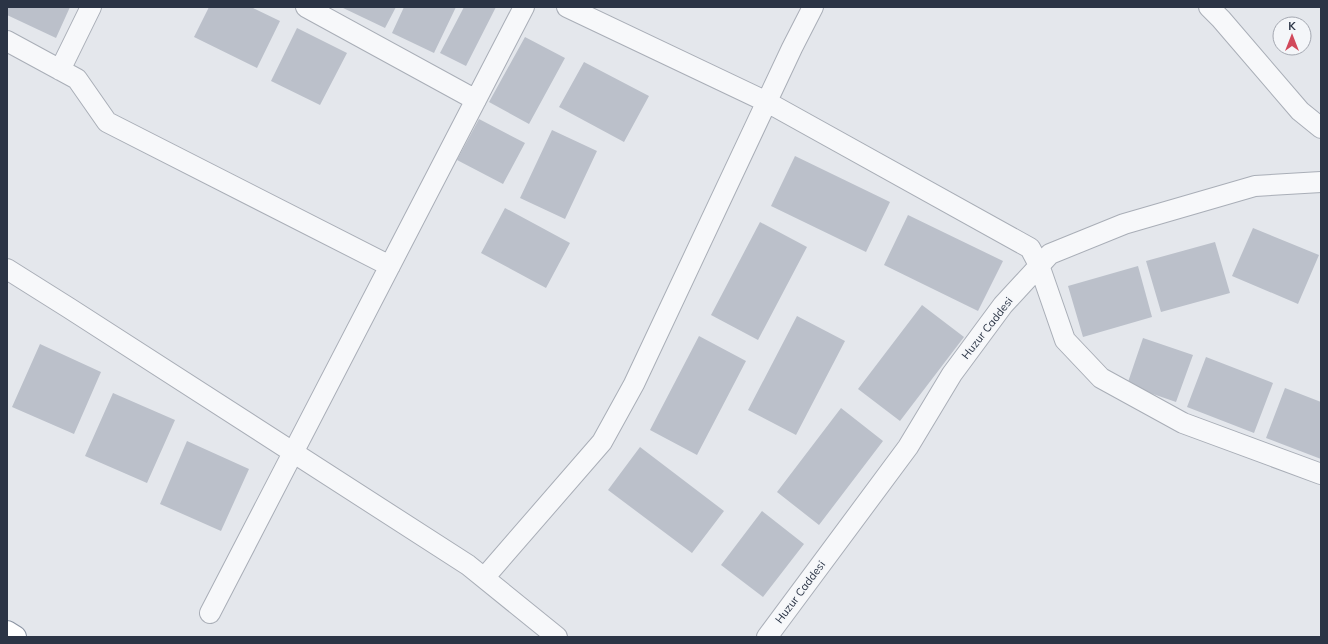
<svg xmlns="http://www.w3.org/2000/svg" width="1328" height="644" viewBox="0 0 1328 644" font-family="Mulish,sans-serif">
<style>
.building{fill:#bbc0ca}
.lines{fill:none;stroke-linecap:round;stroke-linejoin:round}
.minor-casing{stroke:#a9aeb7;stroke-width:22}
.highway-casing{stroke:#8b94a3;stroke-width:24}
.minor{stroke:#f7f8fa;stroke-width:20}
.highway{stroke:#fff;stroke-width:22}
.labels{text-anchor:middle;stroke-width:3;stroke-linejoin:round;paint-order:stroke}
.street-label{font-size:11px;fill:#2b3445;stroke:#f4f6f9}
</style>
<rect width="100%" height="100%" fill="#e4e7ec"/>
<path class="building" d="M8 7H70L56 38 7 15Z
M209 7H251L280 21 257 68 194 37Z
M341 7H396L385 28Z
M404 7H456L434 53 392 33Z
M464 7H496L466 66 440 53Z
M297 28 347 53 320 105 271 81Z
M525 37 565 58 529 124 489 102Z
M584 62 649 96 624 142 559 107Z
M479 119 525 143 503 184 457 160Z
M552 130 597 151 565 219 520 198Z
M795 156 890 202 866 252 771 206Z
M505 208 570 243 546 288 481 253Z
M908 215 1003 261 978 311 884 265Z
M760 222 807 247 758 340 711 315Z
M1253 228 1319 255 1298 304 1232 276Z
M1215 242 1230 293 1161 312 1146 261Z
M1138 266 1152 317 1083 337 1068 286Z
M922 305 964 337 900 421 858 389Z
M797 316 845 341 796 435 748 410Z
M699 336 746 361 697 455 650 430Z
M1143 338 1193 355 1176 402 1127 385Z
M40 344 101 372 74 434 12 407Z
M1206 357 1273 383 1254 433 1187 407Z
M1285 388 1321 402V459L1266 438Z
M113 393 175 420 147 483 85 456Z
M841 408 883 441 819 525 777 492Z
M187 441 249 469 221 531 160 504Z
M640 447 724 511 692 553 608 490Z
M762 511 804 544 763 597 721 565Z"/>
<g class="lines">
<defs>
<path id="minor" d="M306 7 476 100
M567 7 767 102 1030 248 1039 265 1065 340 1101 378 1183 423 1321 474
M1209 7 1221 19 1300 111 1321 128
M7 41 77 79 107 122 390 266
M60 70 91 7
M7 269 69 308 468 565 557 637
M484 578 602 442 634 384 792 48 813 7
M210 613 524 7
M767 637 908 447 952 374 1003 305 1050 254 1124 224 1255 186 1321 182"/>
<path id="highway" d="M7 632 15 637"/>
</defs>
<use href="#minor" class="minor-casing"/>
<use href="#highway" class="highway-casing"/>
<use href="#minor" class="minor"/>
<use href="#highway" class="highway"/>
</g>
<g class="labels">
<g class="street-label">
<text transform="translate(987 328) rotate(-52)" y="4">Huzur Caddesi</text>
<text transform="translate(800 592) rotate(-53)" y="4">Huzur Caddesi</text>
</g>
</g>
<rect width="1328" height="644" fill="none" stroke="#2b3445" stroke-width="16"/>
<g transform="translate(1292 36)"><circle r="19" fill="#f4f6f9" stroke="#a4a8b1"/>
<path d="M0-3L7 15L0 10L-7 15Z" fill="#d1495b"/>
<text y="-6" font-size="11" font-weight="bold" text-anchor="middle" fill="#2b3445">K</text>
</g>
</svg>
